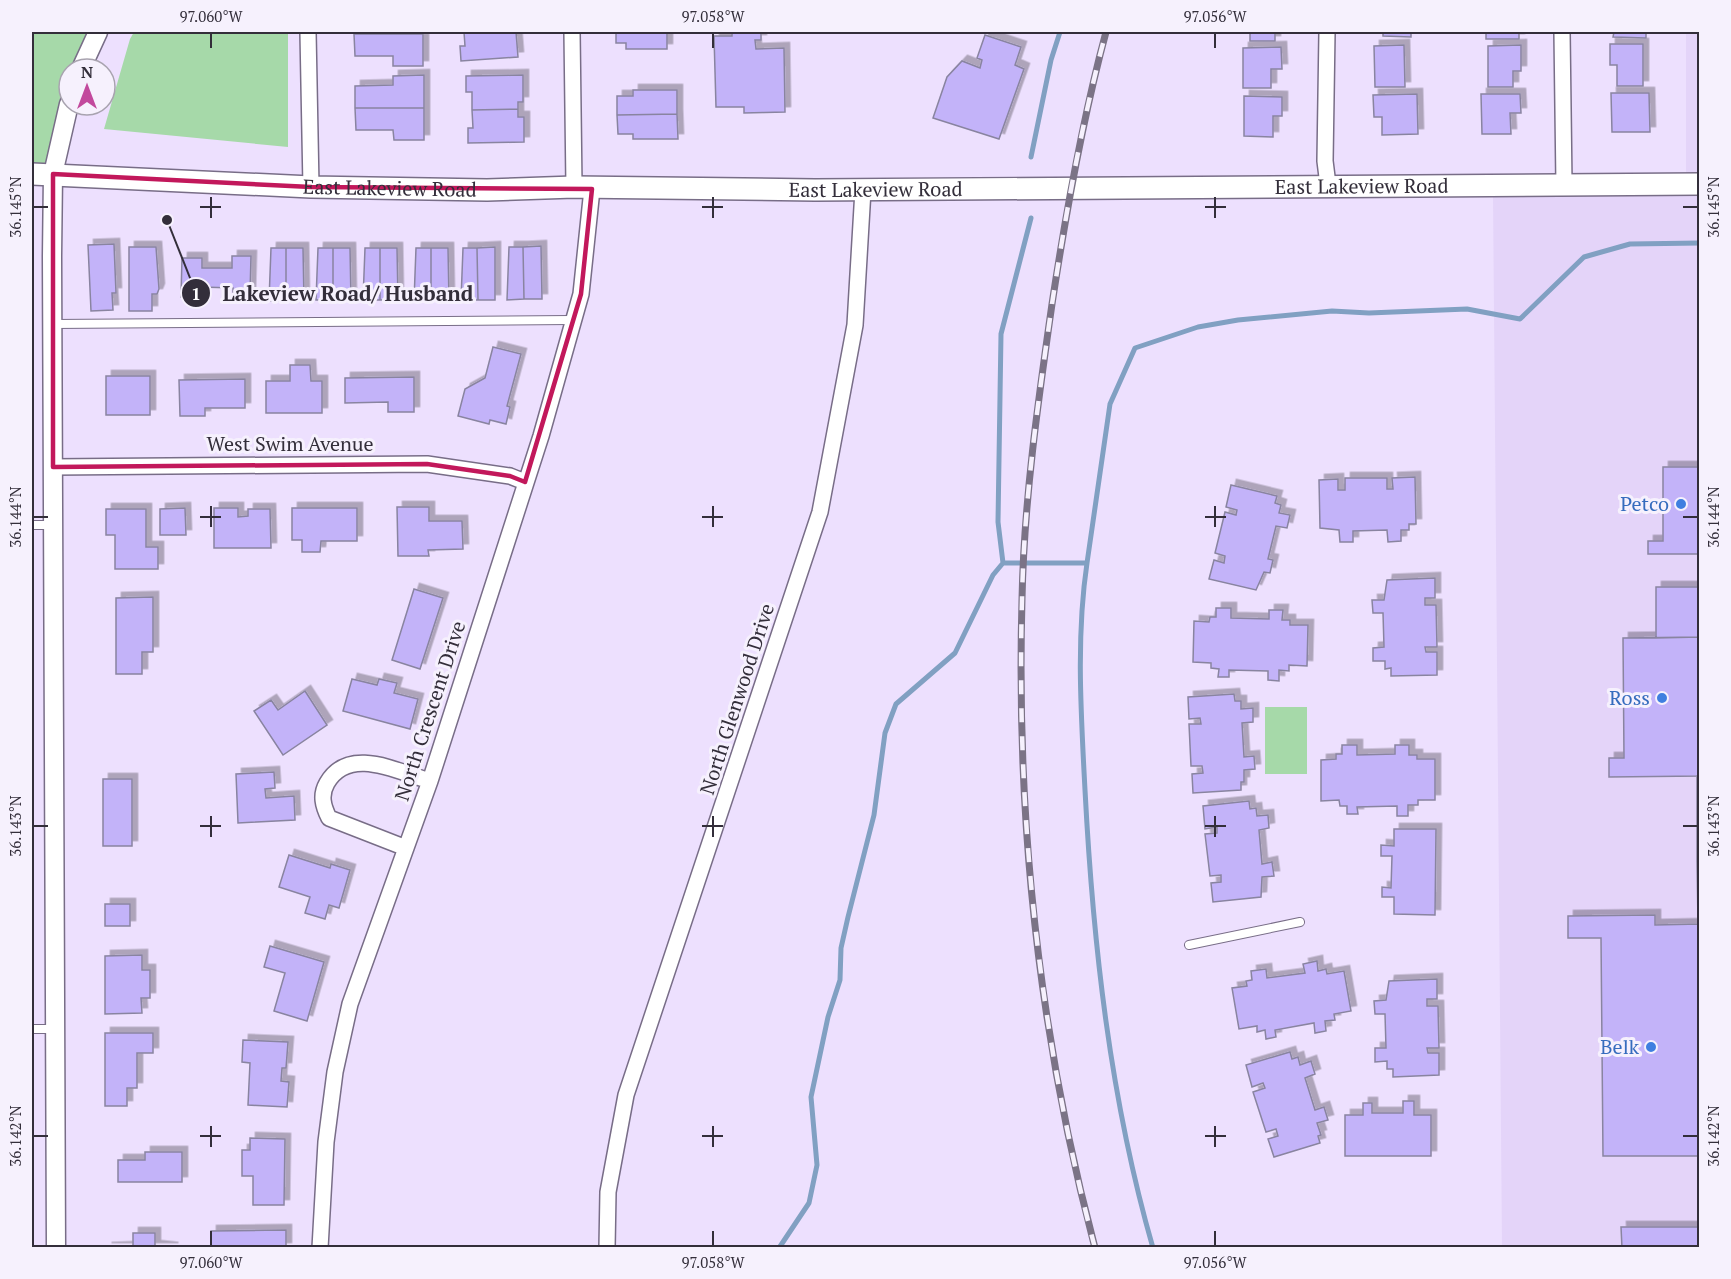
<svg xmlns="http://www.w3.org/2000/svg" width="1731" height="1279" viewBox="0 0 1731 1279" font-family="'PT Serif',serif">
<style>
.built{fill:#e4d4f9}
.green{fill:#a6d9a9}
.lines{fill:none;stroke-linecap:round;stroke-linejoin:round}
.stream{stroke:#81a0c2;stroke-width:5}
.building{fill:#c3b3f9;stroke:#8984a0;stroke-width:1.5;filter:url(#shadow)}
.service-casing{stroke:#786d87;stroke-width:10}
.minor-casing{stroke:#786d87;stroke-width:18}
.tertiary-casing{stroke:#786d87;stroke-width:21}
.secondary-casing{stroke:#786d87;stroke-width:24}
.service{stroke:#fff;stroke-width:8}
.minor{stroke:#fff;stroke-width:15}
.tertiary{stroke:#fff;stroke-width:18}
.secondary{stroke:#fff;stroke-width:21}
.rail-casing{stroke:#7b7386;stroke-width:7}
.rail{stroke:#f6f1fd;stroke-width:4.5;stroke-dasharray:14;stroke-linecap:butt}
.marked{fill:none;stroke:#c2185b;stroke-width:4.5;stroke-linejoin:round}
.ticks{fill:none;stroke:#332e3a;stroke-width:2}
.shop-dot{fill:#3f7fe0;stroke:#f6f1fd;stroke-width:2}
.labels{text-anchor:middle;stroke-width:6;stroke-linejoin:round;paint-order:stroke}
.street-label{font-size:20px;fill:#332e3a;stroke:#f6f1fd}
.shop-label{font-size:20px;fill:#366cbe;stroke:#f6f1fd;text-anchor:end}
.leader{fill:none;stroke:#332e3a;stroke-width:2}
.callout-dot{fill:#332e3a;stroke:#f6f1fd;stroke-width:2}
.mark-label{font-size:18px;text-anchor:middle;font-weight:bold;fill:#fff}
.callout-label{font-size:21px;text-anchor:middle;font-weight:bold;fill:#332e3a;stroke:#f6f1fd;stroke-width:6;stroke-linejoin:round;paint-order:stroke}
.neatline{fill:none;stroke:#332e3a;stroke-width:2}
.ticks-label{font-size:15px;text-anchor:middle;fill:#332e3a}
</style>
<defs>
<filter id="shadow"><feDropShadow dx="5.5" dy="-5.5" stdDeviation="0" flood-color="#0004"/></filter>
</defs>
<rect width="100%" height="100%" fill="#ede0fe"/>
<path class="built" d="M1686 32H1699V176L1686 177Z
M1493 195H1699V1247H1502Z"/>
<path class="green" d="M32 32H96L80 69H69V105L52 172H32Z
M134 32H288V147L104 129 130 39Z
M1265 707H1307V774H1265Z"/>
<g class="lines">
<path class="stream" d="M1031 157 1051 60 1060 32
M1003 563H1087L1110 404 1135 348 1198 327 1238 320 1332 311 1369 313 1467 309 1520 319 1584 257 1630 244 1700 243
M1087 563C1076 637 1081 714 1085 790 1093 943 1110 1099 1153 1248
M779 1248 809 1203 817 1165 811 1097 828 1017 840 980 841 948 848 917 874 815 885 733 896 704 955 653 993 575 1003 563 998 522 1001 334 1031 218"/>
</g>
<path class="building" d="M354 32H423V34H354Z
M464 32H516L518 57 461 61 460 46H465Z
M616 32H667V49H626V43H616Z
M732 32H761V40H755L756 49 784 48 785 112 744 113V107H716L714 36H732Z
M1250 32H1275V41H1250Z
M1383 32H1411V37L1383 36Z
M1486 32H1519V39H1486Z
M1614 32H1646V38L1613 37Z
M354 34H423V66H393V56H355Z
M985 35 1021 47 1015 65 1024 69 999 139 933 118 947 77 962 61 980 68 982 60 977 58Z
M1610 44H1643V86H1617V65H1610Z
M1404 45 1405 87H1375L1374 46Z
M1521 45V71H1513V87H1488V46Z
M1281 47 1282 69H1271V88H1243V48Z
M424 75V108H355V86L393 85V76Z
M523 75V102H518V109L472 110V92H466V76Z
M633 90H677V114L617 115V96H633Z
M1611 93H1649L1650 132H1612Z
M1417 94 1418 134 1382 135V117H1374L1373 95Z
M1481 94H1520L1521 113H1510L1511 134H1482Z
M1244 96 1282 97V116H1273V137L1244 136Z
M355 108H424V140H394L393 130H356Z
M518 109V117H524V142L468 143V128H473L472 110Z
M677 114 678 139H633V134H618L617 115Z
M114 244 116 293H112L113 310 91 311 88 245Z
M541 246 542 299H524L523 247Z
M129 247H156L159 289 157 294H152V311H129Z
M495 247V300H478L477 248Z
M509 247H523L524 299 507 300Z
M271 248H286V301H269Z
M286 248H303L304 300 286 301Z
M318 248H333V300H316Z
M333 248H350L351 300H333Z
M365 248H380V300H363Z
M380 248H397L398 300H380Z
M416 248H431V301H414Z
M431 248H448L449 300 431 301Z
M463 248H477L478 300H461Z
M232 256H251L250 293 233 292V288L202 287V297H181L182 258H202V268H232Z
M493 347 521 354 507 406 510 407 506 424 490 420 489 424 458 416 465 389 485 378Z
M290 365H310L311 381H322V413H266V381H290Z
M106 376H150V415H106Z
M414 377V412H388V402L345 403V378Z
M245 379V408H205V416H180L179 380Z
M1663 467H1700V554H1648V541H1663Z
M1415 477 1416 524H1409V530H1401V541L1388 542 1387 530 1353 531V542H1340L1339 530 1320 528 1319 480 1338 479V490H1345V478H1387V489H1393L1392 478Z
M1231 485 1277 496 1275 503 1281 505 1279 513 1290 515 1287 528 1276 526 1268 559 1273 560 1270 573 1264 572 1256 590 1209 579 1214 560 1224 563 1225 556 1215 553 1225 512 1236 515 1237 510 1226 507Z
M397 507H429V521H462L463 549 428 550 429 556H398Z
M185 508 186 535H160V509Z
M214 508H238V517L248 516V509H270L271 548H214Z
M292 508H357V541H321L320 552H302V540H292Z
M106 509H146V547H158V569H115V535H106Z
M1435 578V598H1425V605H1436L1437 647H1425L1426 652H1437V675L1391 676V668L1385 669V661H1373V648L1384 647 1383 613H1373L1372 600H1384L1387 580Z
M1656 587H1700V637L1656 638Z
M414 589 443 598 420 669 392 660Z
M153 597V652H142V674H116V598Z
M1216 608H1231V618L1269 619V610H1283L1282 620H1290V625H1308L1307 666 1289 665V671L1279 670V681L1268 680V671L1229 670V677H1218L1219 669 1211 668V663L1193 662 1194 621 1209 622 1210 617H1216Z
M1700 637V776L1609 777V758H1624L1623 638Z
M352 679 377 685 379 679 397 683 394 693 418 699 410 729 343 711Z
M305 691 327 725 283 755 254 711 271 700 278 710Z
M1234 694 1235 701H1241V709L1253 708V722L1242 723 1244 757 1254 756 1255 769 1244 770V782H1241V790L1193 793 1192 774 1203 773 1202 766H1191L1189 724H1201L1200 718 1189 719 1188 697Z
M1342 745H1357V755L1395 754V745H1409V755H1417V759H1435V800H1418V805H1408V816H1397V806L1357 807 1358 814H1347V806H1340L1339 800 1321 801V760L1336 759V754H1342Z
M274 772 275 788 265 789 266 798 294 796 295 820 238 823 236 774Z
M1697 776H1700V823H1697Z
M103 779H132V846H103Z
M1249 801 1250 809 1256 808 1257 816 1268 815 1269 828 1259 830 1262 864 1272 862 1274 876 1262 877 1261 897 1213 902 1211 883 1221 882V875L1210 876 1205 834 1217 833V827L1205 829 1203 806Z
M1697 823H1700V861H1697Z
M1394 829H1436L1435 915 1394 914V897H1382V887L1391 888 1392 856H1381V845L1394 846Z
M289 855 330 868 331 864 350 870 339 908 329 905 325 919 305 913 310 897 279 887Z
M1697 861H1700V924H1698Z
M105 904H130V926H105Z
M1655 915V925L1700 924V1156H1603L1601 938H1568V916Z
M270 946 324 962 307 1021 274 1011 285 973 264 967Z
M142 955V970H150V998H141L142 1013 105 1014V956Z
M1317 961 1318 971 1326 969 1327 974 1344 971 1351 1011 1334 1014 1335 1020 1325 1021 1326 1031 1315 1033 1314 1023 1275 1030 1276 1037 1266 1039 1265 1030 1257 1032V1026L1239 1029 1232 988 1247 986 1246 981 1252 980 1251 971 1266 969 1267 978 1305 973 1303 964Z
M1437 979V999H1427V1006H1438L1439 1048H1427L1428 1053H1439V1075L1393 1077V1069H1387V1061L1375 1062V1048H1386L1385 1014H1375L1374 1001 1386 1000 1389 981Z
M105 1033H153V1053H137V1088H127V1106H105Z
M243 1040 288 1042 286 1068H282L281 1081 289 1082 287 1107 248 1105 250 1063 242 1062Z
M1290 1052 1292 1059 1298 1057 1300 1065 1311 1061 1315 1074 1305 1078 1315 1110 1324 1107 1328 1120 1317 1123 1321 1135 1318 1136 1320 1143 1274 1157 1268 1139 1278 1136 1276 1129 1266 1132 1253 1092 1265 1088 1263 1083 1252 1087 1246 1065Z
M1403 1101H1414V1115H1431V1156H1345V1115H1363V1103H1372V1113H1403Z
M250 1138 285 1139 284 1205H253V1176H242V1150H250Z
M145 1152H182V1182H118V1160H145Z
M1621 1227H1700V1248H1622Z
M286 1230V1248H211V1231Z
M133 1233H155V1246L173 1248H106L133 1247Z"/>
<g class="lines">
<defs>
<path id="service" d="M53 324 572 320
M32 525H53
M1189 945 1300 922
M32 1029H55"/>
<path id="minor" d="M308 32 311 187
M572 32 574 187
M1327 32 1325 161 1328 185
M1562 32 1564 185
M53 467 427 464 510 476 525 482
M406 848 329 818C323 806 320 795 327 783 349 745 398 772 430 781
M320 1248 326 1142 335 1072 350 1004 430 781 541 436 581 294 592 189
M607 1248 608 1192 626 1095 820 512 855 325 863 190"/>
<path id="tertiary" d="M81 69 98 32
M56 1248 52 256 53 174 69 104"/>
<g id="secondary">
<path id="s1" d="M32 174 311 187 487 190 574 187 815 190 1700 184"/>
</g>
</defs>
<use href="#service" class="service-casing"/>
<use href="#minor" class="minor-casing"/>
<use href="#tertiary" class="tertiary-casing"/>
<use href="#secondary" class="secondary-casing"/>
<use href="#service" class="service"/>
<use href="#minor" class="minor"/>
<use href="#tertiary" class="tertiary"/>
<use href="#secondary" class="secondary"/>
<defs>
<path id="rail" d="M1095 1248C1039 1037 1016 816 1022 599 1024 500 1038 402 1052 304 1066 212 1082 121 1106 32"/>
</defs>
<use href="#rail" class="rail-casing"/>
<use href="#rail" class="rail"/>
</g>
<path class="marked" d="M53 174 311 187 592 189 581 294 525 482 510 476 427 464 53 467Z"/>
<path class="ticks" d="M211 33V48M713 33V48M1215 33V48M211 197V218M713 197V218M1215 197V218M33 207H48M200 207H221M702 207H723M1205 207H1226M1683 207H1698M211 506V527M713 506V527M1215 506V527M33 517H48M200 517H221M702 517H723M1205 517H1226M1683 517H1698M211 816V837M713 816V837M1215 816V837M33 826H48M200 826H221M702 826H723M1205 826H1226M1683 826H1698M211 1126V1147M713 1126V1147M1215 1126V1147M33 1136H48M200 1136H221M702 1136H723M1205 1136H1226M1683 1136H1698M211 1231V1246M713 1231V1246M1215 1231V1246"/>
<g class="shop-dot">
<circle cx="1681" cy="504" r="6"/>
<circle cx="1662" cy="698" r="6"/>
<circle cx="1651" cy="1047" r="6"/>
</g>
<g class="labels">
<g class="street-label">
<text dy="7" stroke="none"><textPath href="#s1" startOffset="1330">East Lakeview Road</textPath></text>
<text dy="7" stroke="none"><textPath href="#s1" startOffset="358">East Lakeview Road</textPath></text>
<text dy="7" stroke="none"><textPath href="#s1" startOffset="844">East Lakeview Road</textPath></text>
<text x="290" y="451">West Swim Avenue</text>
<text transform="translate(737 699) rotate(-72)" y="7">North Glenwood Drive</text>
<text transform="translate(430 711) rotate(-72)" y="7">North Crescent Drive</text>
</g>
<g class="shop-label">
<text x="1669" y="511">Petco</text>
<text x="1650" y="705">Ross</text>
<text x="1639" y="1054">Belk</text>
</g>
</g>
<path class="leader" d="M167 220L196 293"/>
<g class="callout-dot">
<circle cx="167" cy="220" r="6"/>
<circle cx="196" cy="293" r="15"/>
</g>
<g class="mark-label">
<text x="196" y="300">1</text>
</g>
<g class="callout-label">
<text x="348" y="301">Lakeview Road/ Husband</text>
</g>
<rect width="1731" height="1279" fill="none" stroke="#f6f1fd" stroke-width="66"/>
<g transform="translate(87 87)"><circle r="28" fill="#f6f1fd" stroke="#a8a3af" stroke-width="1.5"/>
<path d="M0-4.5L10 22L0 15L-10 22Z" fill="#c2499d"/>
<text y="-9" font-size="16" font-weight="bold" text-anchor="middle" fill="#332e3a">N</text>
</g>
<rect x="33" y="33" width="1665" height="1213" class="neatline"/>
<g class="ticks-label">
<text x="211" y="22">97.060°W</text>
<text x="713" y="22">97.058°W</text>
<text x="1215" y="22">97.056°W</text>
<text transform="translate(16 207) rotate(-90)" y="5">36.145°N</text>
<text transform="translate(1714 207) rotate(-90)" y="5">36.145°N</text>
<text transform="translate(16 517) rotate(-90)" y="5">36.144°N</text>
<text transform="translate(1714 517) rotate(-90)" y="5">36.144°N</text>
<text transform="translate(16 826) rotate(-90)" y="5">36.143°N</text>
<text transform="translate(1714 826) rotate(-90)" y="5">36.143°N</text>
<text transform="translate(16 1136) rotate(-90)" y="5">36.142°N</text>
<text transform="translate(1714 1136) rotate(-90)" y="5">36.142°N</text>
<text x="211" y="1268">97.060°W</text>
<text x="713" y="1268">97.058°W</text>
<text x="1215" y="1268">97.056°W</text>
</g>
</svg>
